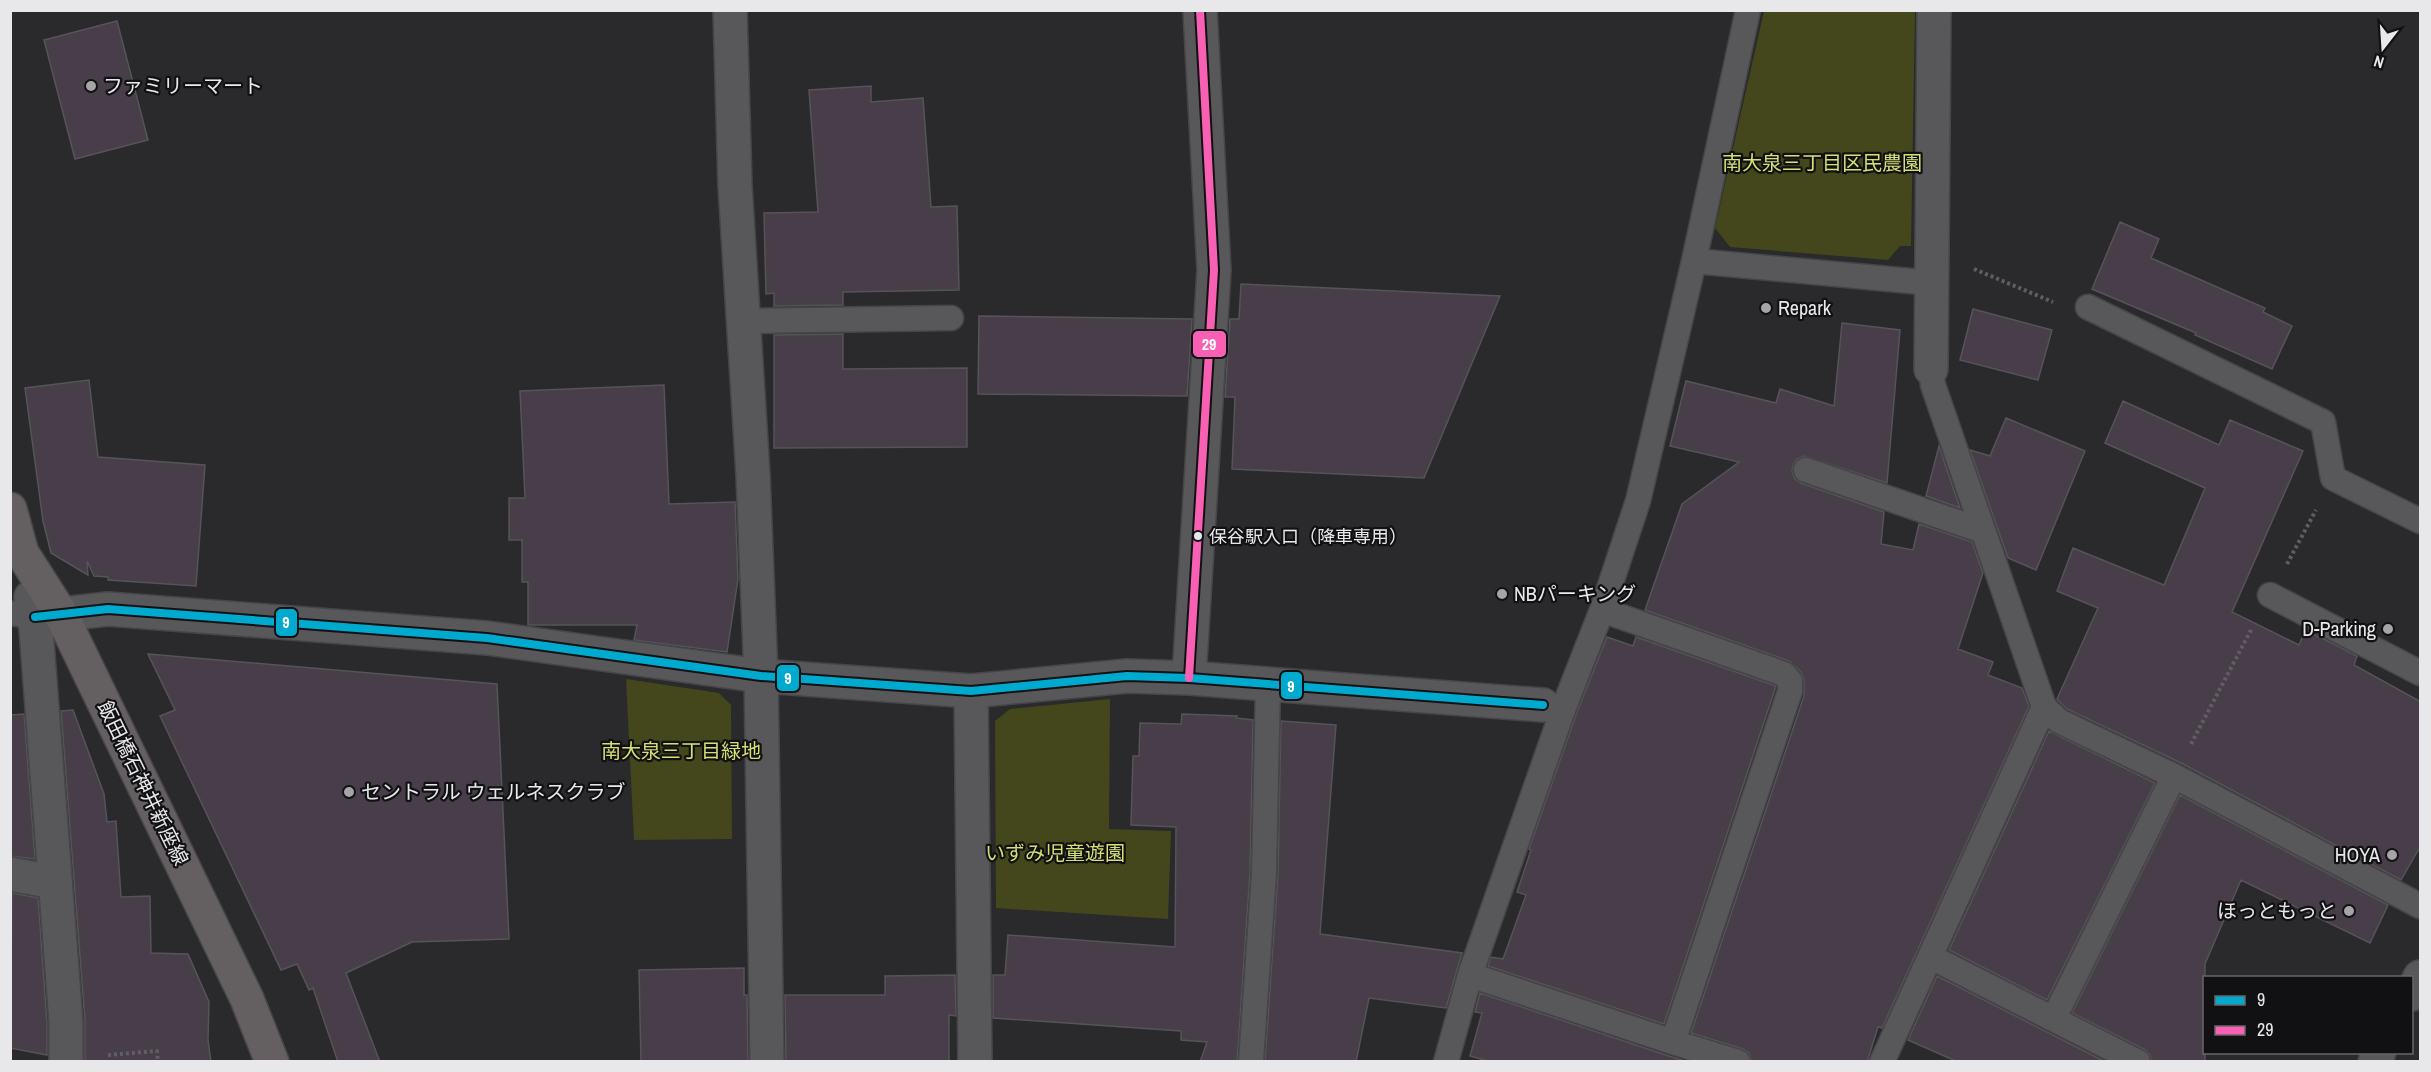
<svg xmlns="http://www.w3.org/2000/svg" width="2431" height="1072" viewBox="0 0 2431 1072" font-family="'Archivo Narrow','Noto Sans JP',sans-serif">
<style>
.green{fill:#44471b}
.building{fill:#473e49;stroke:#555456;stroke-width:1.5}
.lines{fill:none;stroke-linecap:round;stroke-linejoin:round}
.service-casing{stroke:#464547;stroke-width:27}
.minor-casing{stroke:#464547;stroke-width:36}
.tertiary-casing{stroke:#464547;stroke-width:36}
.primary-casing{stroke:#464547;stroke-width:36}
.path{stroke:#5f5f60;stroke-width:4;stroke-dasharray:3 3;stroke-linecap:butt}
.service{stroke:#585759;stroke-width:24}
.minor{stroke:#585759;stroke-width:33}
.tertiary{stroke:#585759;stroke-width:33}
.primary{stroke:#645f60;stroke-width:33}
.bus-1-casing{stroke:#111113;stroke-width:12}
.bus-2-casing{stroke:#111113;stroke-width:12}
.bus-1{stroke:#00a9ce;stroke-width:8}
.bus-2{stroke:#f860b3;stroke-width:8}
.poi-dot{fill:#a6a4a7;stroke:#111113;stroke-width:2}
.bus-dot{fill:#e8e7ea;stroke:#111113;stroke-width:2}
.labels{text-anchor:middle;stroke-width:4.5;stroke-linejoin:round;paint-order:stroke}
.bus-label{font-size:18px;fill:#e8e7ea;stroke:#111113;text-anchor:start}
.poi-label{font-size:20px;fill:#e8e7ea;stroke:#111113;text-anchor:start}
.park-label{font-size:20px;fill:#d6df75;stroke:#111113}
.street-label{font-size:20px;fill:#e8e7ea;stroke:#111113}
.line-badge{stroke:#111113;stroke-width:2}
.badge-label{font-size:16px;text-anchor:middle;font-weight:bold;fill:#fff}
</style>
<rect width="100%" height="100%" fill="#2a292b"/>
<path class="green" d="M1764 11H1915L1911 246H1900L1888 260 1730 247 1715 228Z
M626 679 719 693 731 705 732 839 634 840Z
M1110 699 1109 829 1171 831 1168 919 996 908 995 721 1010 709Z"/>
<path class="building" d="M117 21 148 140 75 159 44 40Z
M871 86V102L923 98 931 207 957 206 959 290 843 292V305L774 306V293L766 294 764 213 818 212 809 90Z
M2120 222 2159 239 2151 258 2265 308 2263 312 2292 326 2272 369 2195 335 2196 333 2092 289Z
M1241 284 1500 296 1424 478 1232 469 1235 397H1225L1230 319H1239Z
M1973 309 2052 330 2038 380 1960 360Z
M979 316 1192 319 1187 396 978 394Z
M1842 323 1900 330 1887 483 1804 456 1797 459 1793 465 1792 472 1795 479 1801 483 1884 512 1881 544 1913 550 1919 524 1972 542 1983 573 1958 649 1993 662 1988 675 2022 688 2029 706 1882 1028 1878 1027 1867 1062H1752L1749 1053 1743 1049 1691 1033 1804 696V680L1801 672 1789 661 1645 610 1682 504 1739 462 1670 446 1686 381 1776 403 1780 389 1834 406Z
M843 334V369L967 368V447L774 448V335Z
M89 380 98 457 205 465 196 586 108 580V577L94 576 87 561 88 575 51 553 43 521 25 388Z
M664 385 669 504 735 502 738 579 727 652 634 640 637 625H528V582H522V540H509V498H525L520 391Z
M2123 401 2219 445 2230 420 2303 451 2232 612 2299 645 2305 631 2324 639 2357 656 2354 665 2421 702V845L2401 880 2181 763 2067 709 2057 699 2098 608 2057 591 2073 548 2164 585 2205 488 2105 443Z
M2006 418 2085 451 2036 570 2008 558 1970 450 1990 456Z
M1939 446 1960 508 1926 496Z
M1607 637 1633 646 1636 637 1776 686 1664 1024 1488 966 1491 957 1503 959 1526 895 1517 892 1531 850 1529 849 1577 712Z
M148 654 497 684 509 939 412 942 346 973 380 1062H338L313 988 309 990 297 964 281 970 160 716 175 710Z
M73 710 104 794 107 822 116 821 121 897 150 896 151 953 188 954 209 1002 208 1040 211 1062H85V1021L61 711Z
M24 714 35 859 10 856V715Z
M1182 714 1237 716 1236 718 1253 720 1250 872 1237 1062H1200L1207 1042 1181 1040V1031L993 1018V975H1005L1008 935 1175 947 1176 827 1131 825 1133 756H1139L1140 723 1181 724Z
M1281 721 1336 725 1320 934 1462 953 1446 1008 1369 998 1356 1062H1265L1278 874Z
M2049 731 2155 783 2047 1000 1949 950Z
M2180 795 2388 905 2370 943 2241 880 2205 964V1062H2152L2150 1055 2144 1049 2072 1013Z
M12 893 38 898 47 1023V1055L10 1048Z
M744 968V995H747L748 1062H641L639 970Z
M955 975 956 1016 949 1015V1062H786L785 995H885V976Z
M1937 976 2106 1062H1958L1908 1040Z
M1480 993 1669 1056 1688 1062H1491L1470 1056 1482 1013 1475 1012Z"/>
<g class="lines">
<defs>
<path id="service" d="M1694 261 1932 283
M2088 307 2323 422 2333 478 2420 521
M744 321 951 318
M1931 369 1933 385 2044 707 2059 721 2174 776 2420 906
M1806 470 1983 531
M2270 595 2420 673
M1602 610 1784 674 1790 681V691L1673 1042
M10 613 35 617
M1931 957 2138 1062
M1470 975 1673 1042 1738 1062
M2054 1018 2174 776
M1251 1062 1264 873 1268 684
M1446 1062 1470 975 1564 707 1602 610 1638 501 1694 261 1748 10
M1882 1062 2044 707"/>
<path id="minor" d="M730 10 735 185 753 475 761 676 767 1062
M1931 369 1934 10
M31 597 36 629 66 1022V1062
M35 617 108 609 487 638 761 676 971 691 1127 676 1189 678 1543 705
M1189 678 1214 270 1200 10
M971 691 975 1062
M10 874 54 882"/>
<path id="tertiary" d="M2412 994 2420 977
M2375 1062 2379 1052"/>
<path id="primary" d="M10 509 22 553 61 614 247 999 272 1062"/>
</defs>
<use href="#service" class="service-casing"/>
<use href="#minor" class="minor-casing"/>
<use href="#tertiary" class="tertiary-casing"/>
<use href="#primary" class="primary-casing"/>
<path class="path" d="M1974 269 2053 302
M2287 564 2316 510
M2191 744 2252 628
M108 1055 157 1051 158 1062"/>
<use href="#service" class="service"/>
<use href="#minor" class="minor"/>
<use href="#tertiary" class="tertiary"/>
<use href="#primary" class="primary"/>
<defs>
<path id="bus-1" d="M35 617 108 609 487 638 761 676 971 691 1127 676 1189 678 1543 705"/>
<path id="bus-2" d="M1189 678 1214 270 1200 10"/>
</defs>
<use href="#bus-1" class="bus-1-casing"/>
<use href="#bus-2" class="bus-2-casing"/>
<use href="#bus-1" class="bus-1"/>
<use href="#bus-2" class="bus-2"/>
</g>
<g class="poi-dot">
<circle cx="91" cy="86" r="6"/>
<circle cx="1766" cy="308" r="6"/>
<circle cx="1502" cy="594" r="6"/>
<circle cx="2388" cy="629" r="6"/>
<circle cx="349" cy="792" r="6"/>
<circle cx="2392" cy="855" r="6"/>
<circle cx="2349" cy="911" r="6"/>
</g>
<circle class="bus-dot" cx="1198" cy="536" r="5"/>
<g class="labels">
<g class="bus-label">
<text x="1209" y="543">保谷駅入口（降車専用）</text>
</g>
<g class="poi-label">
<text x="103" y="93">ファミリーマート</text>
<text x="1778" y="315">Repark</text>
<text x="1514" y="601">NBパーキング</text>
<text x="2376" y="636" text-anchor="end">D-Parking</text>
<text x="361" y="799">セントラル ウェルネスクラブ</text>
<text x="2380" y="862" text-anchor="end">HOYA</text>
<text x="2337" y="918" text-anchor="end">ほっともっと</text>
</g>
<g class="park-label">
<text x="1822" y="170">南大泉三丁目区民農園</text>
<text x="681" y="758">南大泉三丁目緑地</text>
<text x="1055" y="860">いずみ児童遊園</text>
</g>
<g class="street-label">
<text transform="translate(143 783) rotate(64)" y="7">飯田橋石神井新座線</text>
</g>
</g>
<g class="line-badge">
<rect x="1192" y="330" width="35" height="28" rx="6" fill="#f860b3"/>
<rect x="275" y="608" width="23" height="29" rx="6" fill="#00a9ce"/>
<rect x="776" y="664" width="24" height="28" rx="6" fill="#00a9ce"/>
<rect x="1280" y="671" width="23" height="29" rx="6" fill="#00a9ce"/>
</g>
<g class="badge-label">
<text x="1209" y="350">29</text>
<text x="286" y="628">9</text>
<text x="788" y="684">9</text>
<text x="1291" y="692">9</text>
</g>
<rect width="2431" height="1072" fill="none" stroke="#e8e7ea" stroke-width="24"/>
<rect x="2203" y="976" width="210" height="78" fill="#111113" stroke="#676769" stroke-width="1.5"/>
<rect x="2215" y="996" width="30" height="9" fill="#00a9ce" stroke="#676769" stroke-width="1.5"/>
<text x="2257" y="1006" font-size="18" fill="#e8e7ea">9</text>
<rect x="2215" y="1026" width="30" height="9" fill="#f860b3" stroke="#676769" stroke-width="1.5"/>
<text x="2257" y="1036" font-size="18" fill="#e8e7ea">29</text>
<g transform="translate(2383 48) rotate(197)" stroke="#111113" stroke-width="4.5" paint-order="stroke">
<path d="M0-4.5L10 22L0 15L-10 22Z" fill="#e8e7ea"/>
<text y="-9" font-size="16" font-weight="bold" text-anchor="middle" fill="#e8e7ea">N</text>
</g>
</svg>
